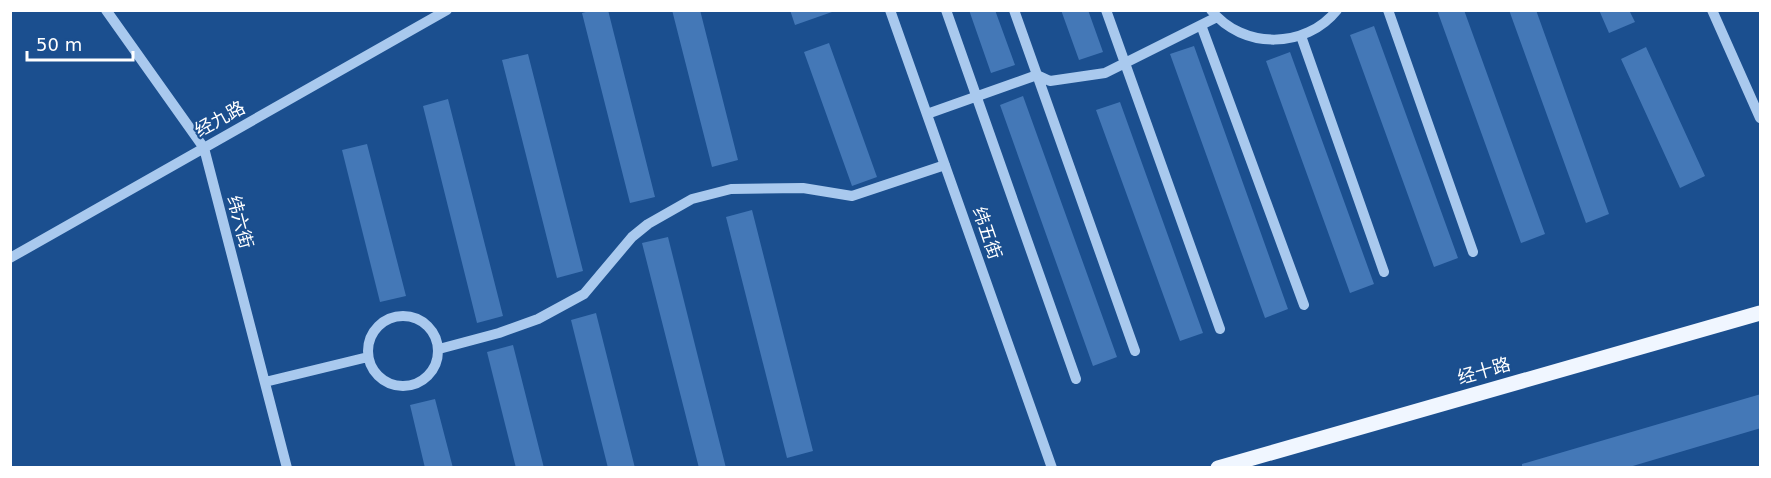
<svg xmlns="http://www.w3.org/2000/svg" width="1771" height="478" viewBox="0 0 1771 478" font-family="'DejaVu Sans','Noto Sans SC',sans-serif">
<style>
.building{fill:#4478b7}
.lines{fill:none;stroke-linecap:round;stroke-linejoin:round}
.minor{stroke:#a9c9ee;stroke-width:10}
.major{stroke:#f0f6ff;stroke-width:15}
.labels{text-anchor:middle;stroke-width:4.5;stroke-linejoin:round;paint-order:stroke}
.street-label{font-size:18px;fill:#fff;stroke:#1b4f8f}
</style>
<rect width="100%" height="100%" fill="#1b4f8f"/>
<path class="building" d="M593 10H608L655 197 630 203 582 13Z
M672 10H700L738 160 712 167Z
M790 10H832V12L795 25Z
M969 10H995L1015 65 991 73Z
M1061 10H1088L1103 52 1079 60Z
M1437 10H1464L1545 234 1521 243Z
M1509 10H1536L1609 214 1586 223Z
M1599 10H1629L1635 22 1609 33Z
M1374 26 1458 258 1434 267 1350 35Z
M829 43 877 177 852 186 804 52Z
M1194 46 1288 309 1265 318 1170 54Z
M1646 47 1705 176 1680 188 1621 59Z
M1290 52 1374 284 1350 293 1266 61Z
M528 54 583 271 557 278 502 60Z
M1023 96 1117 357 1093 366 1000 105Z
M448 99 503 316 477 323 423 106Z
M1120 102 1203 333 1180 341 1096 110Z
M367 144 406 296 380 302 342 150Z
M752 210 813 451 787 458 726 217Z
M668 237 699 361 726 468H699L642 243Z
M596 313 635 468H608L571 320Z
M513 345 544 468H516L487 352Z
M1761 394V428L1626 468H1522V464Z
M435 399 453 468H425L410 405Z"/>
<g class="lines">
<path class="minor" d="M106 10 204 148 287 468
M890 10 1052 468
M946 10 1076 379
M1014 10 1135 351
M1106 10 1220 329
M1211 10C1243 50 1306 49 1337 10
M1388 10 1473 252
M1712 10 1760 118
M1201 25 1304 305
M1301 36 1384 272
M927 114 1037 75 1050 81 1105 73 1217 17
M10 258 447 10
M368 351a35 35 0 1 1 70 0a35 35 0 1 1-70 0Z
M439 349 499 333 538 319 584 294 632 237 648 224 692 199 731 189 803 188 852 196 945 165
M265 382 368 357"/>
<path class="major" d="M1218 468 1760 313"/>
</g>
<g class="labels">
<g class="street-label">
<text transform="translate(220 119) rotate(-29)" y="6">经九路</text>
<text transform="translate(240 222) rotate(75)" y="6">纬六街</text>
<text transform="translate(987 233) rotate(71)" y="6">纬五街</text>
<text transform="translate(1484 371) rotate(-16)" y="6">经十路</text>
</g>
</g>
<rect width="1771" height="478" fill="none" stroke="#ffffff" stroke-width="24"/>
<path d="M27 51v9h106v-9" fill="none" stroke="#ffffff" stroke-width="3"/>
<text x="36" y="51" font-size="18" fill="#ffffff" stroke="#1b4f8f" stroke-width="4.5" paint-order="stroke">50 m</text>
</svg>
